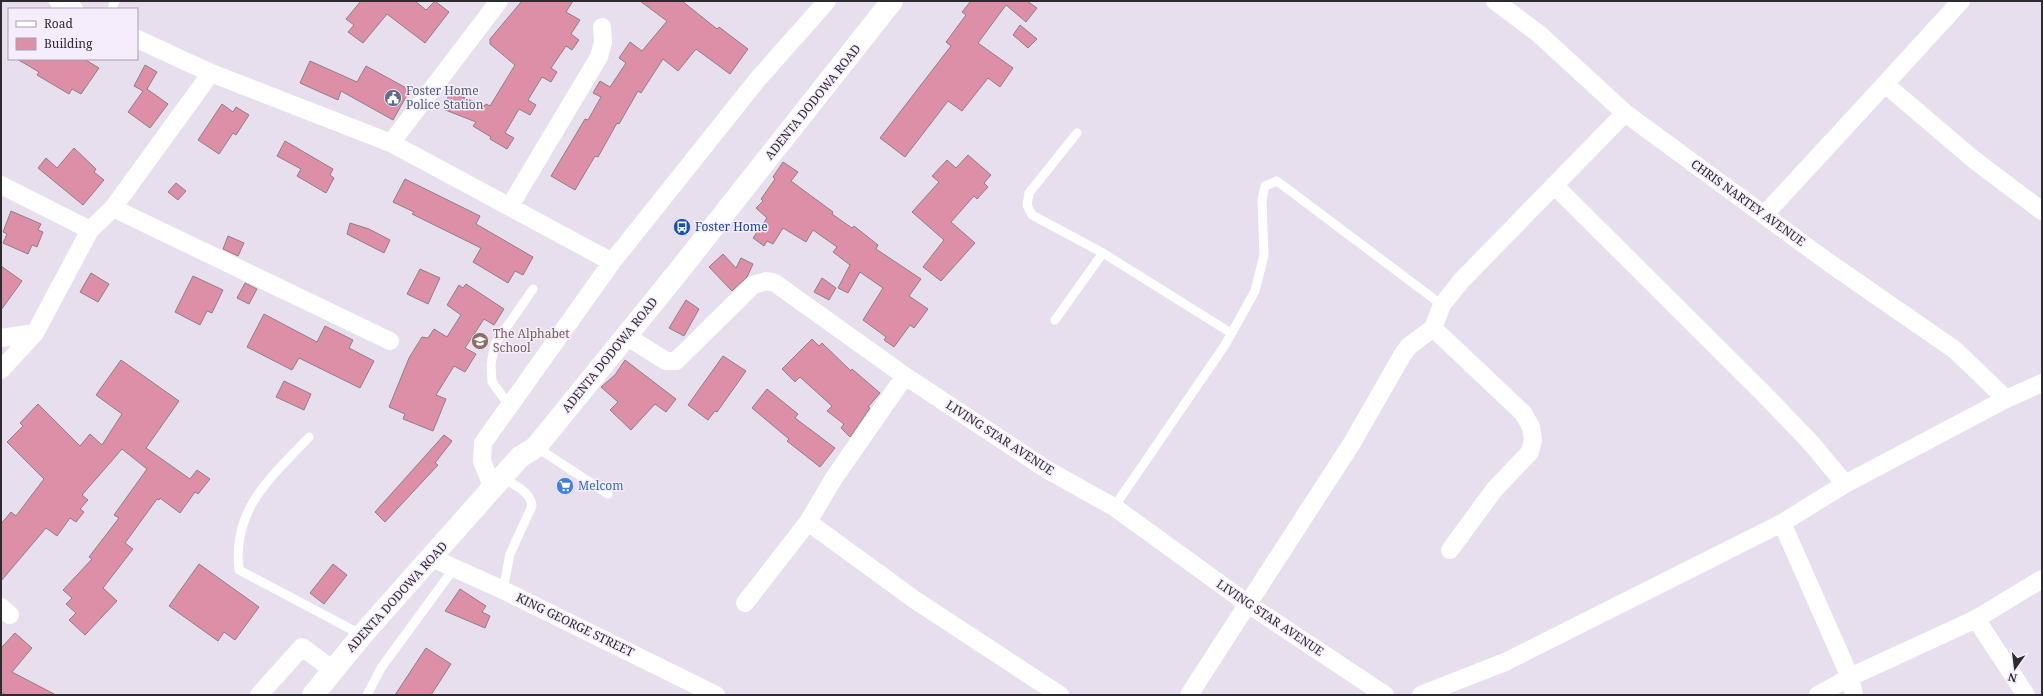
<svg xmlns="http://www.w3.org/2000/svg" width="2043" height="696" viewBox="0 0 2043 696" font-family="'Noto Serif',serif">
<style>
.building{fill:#de8fa8;stroke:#8f7e82}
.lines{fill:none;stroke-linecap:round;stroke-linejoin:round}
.service{stroke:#fff;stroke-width:9}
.minor{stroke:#fff;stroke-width:18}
.primary{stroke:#fff;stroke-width:22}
.labels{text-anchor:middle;stroke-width:3;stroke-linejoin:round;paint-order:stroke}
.service-label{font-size:12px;fill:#4e5e75;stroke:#f5edfc;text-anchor:start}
.street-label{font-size:12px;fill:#2e2b30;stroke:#f5edfc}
.transit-label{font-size:12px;fill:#164399;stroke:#f5edfc;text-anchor:start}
.education-label{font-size:12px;fill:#785e54;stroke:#f5edfc;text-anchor:start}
.shop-label{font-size:12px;fill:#366cbe;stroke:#f5edfc;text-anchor:start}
</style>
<rect width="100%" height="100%" fill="#e8dfee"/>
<path class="building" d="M361 1H415L426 10 435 1 449 12 425 43 387 14 363 43 348 32 354 25 346 19Z
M522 1H573L566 12 580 20 571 34 579 40 572 50 566 46 551 68 557 72 551 82 542 77 528 100 536 105 530 115 519 109 505 133 514 138 507 149 490 139 491 137 473 126 476 122 443 109 450 92 485 106 486 104 490 106 515 65 490 44V39Z
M640 1H682L717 29 719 27 748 49 730 74 696 49 678 71 663 59 641 93 638 91 619 124 617 123 598 157 595 156 575 190 551 176 585 119 588 120 601 97 593 93 600 81 610 87 626 63 619 58 630 42 642 51 667 21Z
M971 1H1027L1037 8 1026 22 1006 5 978 43 1013 68 1000 87 988 78 962 111 948 101 905 157 880 138 951 46 946 42 966 15 962 12Z
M1020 25 1037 39 1028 48 1013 35Z
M17 59H84L99 68 81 94 72 89 69 94 37 75 39 72Z
M310 61 357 82 366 66 410 90 393 120 341 91 338 100 300 83Z
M145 65 157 72 147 89 168 104 150 128 128 112 143 91 134 86Z
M222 104 233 112 236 107 249 115 236 135 233 133 219 154 198 140Z
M285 141 333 169 330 175 334 178 326 193 297 176 301 169 277 156Z
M74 148 96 169 94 172 104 180 83 205 38 168 46 158 57 168Z
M968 155 991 175 984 183 988 187 977 199 974 196 951 222 975 243 941 281 923 267 944 240 912 212 939 182 932 176 947 160 956 168Z
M783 162 798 172 791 181 833 212 832 214 852 228 854 226 878 245 876 249 921 279 909 296 928 309 914 328 910 325 894 347 884 340 886 337 863 320 883 288 860 272 848 293 838 288 850 265 833 252 837 247 813 230 806 242 783 228 773 244 767 241 764 246 753 238 767 218 756 208 763 201 761 199 775 179 773 177Z
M405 179 480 216 476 224 533 257 523 275 515 271 508 283 473 262 481 248 412 214 414 212 393 202Z
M176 183 186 191 178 200 168 192Z
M11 211 41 224 38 230 43 232 37 247 32 245 28 254 3 243 7 234 3 232Z
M350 223 369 229 390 240 384 253 347 234Z
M228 236 244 243 238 256 223 249Z
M723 254 736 268 741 258 753 264 747 277 732 291 709 267Z
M1 266 22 281 1 310Z
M420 269 440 278 428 304 407 294Z
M91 273 109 284 98 302 80 292Z
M193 276 223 290 212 313 207 311 200 325 175 312Z
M822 278 836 288 829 300 814 292Z
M245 283 257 289 249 304 237 298Z
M466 284 504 309 494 325 484 319 465 348 476 354 465 372 454 366 436 395 446 399 433 431 403 419 405 414 389 407 409 358 422 337 428 338 434 329 447 337 461 315 447 305 459 285 463 288Z
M686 300 699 309 684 336 669 328Z
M264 314 317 342 325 326 353 340 349 348 374 361 360 388 299 358 292 370 247 347Z
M812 339 819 346 822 343 851 371 852 369 880 393 868 407 870 408 850 437 841 428 844 424 827 411 832 406 800 377 795 382 782 369Z
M723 356 746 371 717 412 715 411 708 420 688 405Z
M121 360 179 401 146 448 190 479 197 470 210 479 198 494 195 492 180 513 160 498 159 500 157 499 125 543 133 549 103 588 117 601 85 635 69 620 76 613 66 604 72 598 63 590 92 559 89 557 119 518 114 515 147 469 122 449 82 495 88 500 80 509 84 512 76 522 70 518 57 536 46 528 1 581V524L11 512 16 516 44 479 7 442 23 426 20 423 38 404 80 446 90 434 102 445 122 414 96 395Z
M625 360 676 399 666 412 655 404 631 430 610 410 618 402 601 387 615 375Z
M284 381 311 394 304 410 276 397Z
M767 389 798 414 795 418 835 448 820 467 787 441 789 439 752 408Z
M444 435 452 441 435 463 438 465 385 522 375 512Z
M199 564 259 607 235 640 224 632 218 641 169 606Z
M333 564 347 575 324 604 310 593Z
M460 589 486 606 482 612 490 616 485 628 445 611Z
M15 633 32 648 12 672 56 695H6L1 692V648Z
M426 648 451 664 431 695H395Z"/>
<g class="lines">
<path class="service" d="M112 9 115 1
M1077 133 1029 193 1027 205 1032 215 1103 253 1231 333
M1055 320 1103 253
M509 405 492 382 491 364 495 344 533 289
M309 437C271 478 232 508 239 570L362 635
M536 447 608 494
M503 478C514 485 531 492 532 506L510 554 503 590
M1114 507 1225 345 1255 291 1264 255 1262 200 1265 186 1277 181 1442 305
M367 695 381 668 455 567"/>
<path class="minor" d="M58 1 74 9
M1495 1 1539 34 1625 113 1828 262 1955 350 2006 399
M137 39 211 73 391 143 612 262 757 80 827 1
M1885 84 1961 1
M391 143 499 1
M1 185 90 230
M1554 185 1764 394 1812 444 1845 484
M510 206 599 57 603 42 602 27
M113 208 390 341
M1765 214 1885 84 1973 159 2042 211
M1433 328 1523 413 1531 427 1533 440 1530 452 1494 490 1450 550
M626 336 666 361H676L753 285 767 281 775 283 905 376 1046 469 1114 507 1248 604 1385 695
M1 338 35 333
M1 370 35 333 90 230 113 208 211 73
M493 489 482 461 483 443 612 262
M808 522 915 600 1060 695
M1782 523 1850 677 1854 695
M432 558 503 590 716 695
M745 603 808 522 834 478 905 376
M1 607 10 615
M1976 619 2026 695
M259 695 302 647 333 670
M1189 695 1352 443 1403 354 1409 346 1433 328 1442 305 1461 281 1625 113
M1421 695 1505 662 1782 523 1845 484 2006 399 2042 383
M1818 695 1850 677 1976 619 2042 579"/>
<path class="primary" d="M313 695 362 635 520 457 536 447 678 272 892 1"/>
</g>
<defs>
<symbol id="civic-disc" viewBox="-11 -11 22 22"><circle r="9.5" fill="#5c6f8a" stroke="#f5edfc"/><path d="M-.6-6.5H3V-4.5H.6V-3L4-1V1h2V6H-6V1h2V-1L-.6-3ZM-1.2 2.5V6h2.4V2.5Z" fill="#fff"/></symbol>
<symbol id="bus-disc" viewBox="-11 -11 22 22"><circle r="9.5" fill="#1a4fb4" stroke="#f5edfc"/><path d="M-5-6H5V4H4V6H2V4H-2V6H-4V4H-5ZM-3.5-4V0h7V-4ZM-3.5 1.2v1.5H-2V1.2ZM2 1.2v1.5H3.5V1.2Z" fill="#fff"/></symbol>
<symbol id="school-disc" viewBox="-11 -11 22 22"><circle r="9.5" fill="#8d6e63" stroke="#f5edfc"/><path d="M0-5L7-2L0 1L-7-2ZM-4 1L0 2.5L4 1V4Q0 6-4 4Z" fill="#fff"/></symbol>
<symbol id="supermarket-disc" viewBox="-11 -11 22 22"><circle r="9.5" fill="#3f7fe0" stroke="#f5edfc"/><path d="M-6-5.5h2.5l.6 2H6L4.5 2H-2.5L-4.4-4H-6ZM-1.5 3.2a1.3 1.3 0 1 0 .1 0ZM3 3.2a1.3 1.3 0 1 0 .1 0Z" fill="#fff"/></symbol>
</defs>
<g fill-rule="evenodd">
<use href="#civic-disc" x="383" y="88" width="20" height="20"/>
<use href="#bus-disc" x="672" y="217" width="20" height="20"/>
<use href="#school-disc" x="470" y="331" width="20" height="20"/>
<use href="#supermarket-disc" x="555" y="476" width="20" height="20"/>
</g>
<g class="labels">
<g class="service-label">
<text x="406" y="95">Foster Home<tspan x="406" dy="14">Police Station</tspan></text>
</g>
<g class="street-label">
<text transform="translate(813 102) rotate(-51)" y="4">ADENTA DODOWA ROAD</text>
<text transform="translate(1748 203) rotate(36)" y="4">CHRIS NARTEY AVENUE</text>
<text transform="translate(610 355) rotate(-51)" y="4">ADENTA DODOWA ROAD</text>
<text transform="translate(1000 438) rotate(33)" y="4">LIVING STAR AVENUE</text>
<text transform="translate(397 597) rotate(-48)" y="4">ADENTA DODOWA ROAD</text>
<text transform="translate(1270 618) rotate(34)" y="4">LIVING STAR AVENUE</text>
<text transform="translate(575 625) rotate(26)" y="4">KING GEORGE STREET</text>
</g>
<g class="transit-label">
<text x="695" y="231">Foster Home</text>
</g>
<g class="education-label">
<text x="493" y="338">The Alphabet<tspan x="493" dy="14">School</tspan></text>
</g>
<g class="shop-label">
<text x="578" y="490">Melcom</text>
</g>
</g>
<rect width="2043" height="696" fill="none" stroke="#2e2b30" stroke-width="4"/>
<rect x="8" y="8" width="130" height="52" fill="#f5edfc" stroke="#a59faa"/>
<rect x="16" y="21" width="20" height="6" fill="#ffffff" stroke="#a59faa"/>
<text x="44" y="28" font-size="12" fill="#2e2b30">Road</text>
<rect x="16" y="38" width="20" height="12" fill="#de8fa8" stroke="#a59faa"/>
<text x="44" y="48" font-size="12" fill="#2e2b30">Building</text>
<g transform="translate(2015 668) rotate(194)" stroke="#f5edfc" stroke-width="3" paint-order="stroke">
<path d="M0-3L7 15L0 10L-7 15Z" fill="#2e2b30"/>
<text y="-6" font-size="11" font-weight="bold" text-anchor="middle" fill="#2e2b30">N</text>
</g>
</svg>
